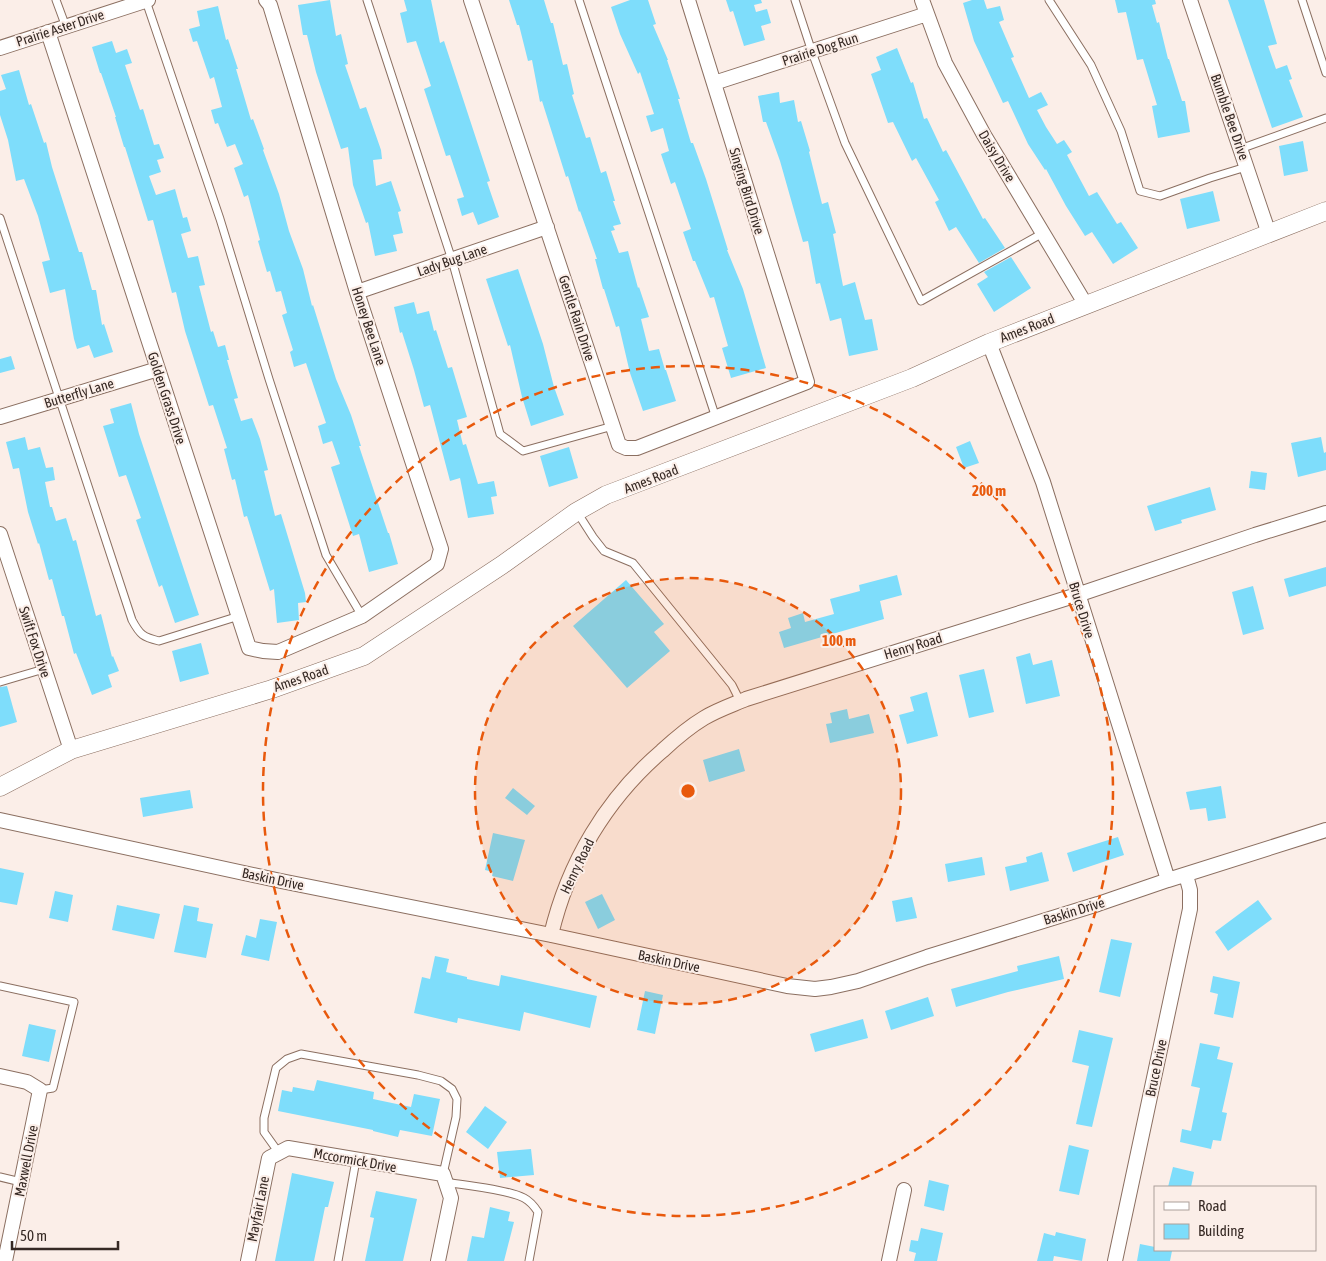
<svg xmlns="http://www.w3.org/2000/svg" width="1326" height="1261" viewBox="0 0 1326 1261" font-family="'Asap Condensed',sans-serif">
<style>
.building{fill:#7eddfb}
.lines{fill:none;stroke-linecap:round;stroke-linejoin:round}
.service-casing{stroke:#8b6f61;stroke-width:9}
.minor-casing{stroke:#8b6f61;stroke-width:16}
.tertiary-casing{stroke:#8b6f61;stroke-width:19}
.service{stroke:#fff;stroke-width:7}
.minor{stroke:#fff;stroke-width:14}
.tertiary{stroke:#fff;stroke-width:18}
.ring{fill:none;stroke:#e8590c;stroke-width:2.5;stroke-dasharray:9 6}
.labels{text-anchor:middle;stroke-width:4;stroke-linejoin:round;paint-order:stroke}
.street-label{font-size:14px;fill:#362924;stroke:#fbeee8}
.centre{fill:#e8590c;stroke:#fbeee8;stroke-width:2.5}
.ring-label{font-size:15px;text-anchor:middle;font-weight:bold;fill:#e8590c;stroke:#fbeee8;stroke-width:4;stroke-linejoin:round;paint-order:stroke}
</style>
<rect width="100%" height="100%" fill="#fbeee8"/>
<path class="building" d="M330 0 336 36 341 34 348 64 345 65 360 109 366 107 381 150 382 159 373 160 376 186 391 181 401 211 398 212 403 233 393 235 397 251 375 256 368 222 366 223 353 185 348 147 341 149 316 72 307 35H303L298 5Z
M404 0H431L440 43 444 41 490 181 487 182 499 217 478 225 473 212 462 216 457 199 464 197 450 155 446 156 424 89 431 86 416 41 407 43 400 13 407 11Z
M509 0H544L551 23H553L563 65 567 64 574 94 572 95 586 138 590 137 601 173 606 171 615 201H613L621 224 613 226 615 230 611 231 619 253 628 251 638 288 639 287 649 317 641 319 649 351 659 349 665 370H666L676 401 643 411 630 373 619 326 616 327 604 289H603L595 259H597L580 211 579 212 568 176 566 177 542 101 540 102 532 60 528 61 519 25H517Z
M630 0H648L656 24 653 25 668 60H667L680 99H678L691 143H693L706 179 728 250H727L743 289 766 368 731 378 722 348 728 346 714 297 710 298 695 261H693L683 232 691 229 675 182 671 184 661 154 669 151 663 128 651 132 646 116 654 114 640 72 638 74 620 34 611 7Z
M726 0H761L762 3 754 5 756 12 767 9 771 23 761 26 765 40 744 46 733 11 730 12Z
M972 0H984L987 9 1000 6 1004 20 999 22 1014 57 1011 58 1029 98 1041 92 1048 105 1037 110 1046 127 1057 144 1064 140 1072 152 1067 155 1089 196 1097 192 1117 224 1121 222 1138 248 1113 264 1092 232 1085 236 1066 206 1046 169 1045 170 1028 144 1008 101 1003 103 974 41 963 3Z
M1115 0H1155L1156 4 1152 5 1157 23 1159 22 1168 59H1169L1182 101H1185L1190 132 1158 138 1152 106 1157 105 1143 59 1137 60 1126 12 1118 13Z
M1228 0H1264L1277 44 1268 46 1276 69 1287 65 1292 79 1289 80 1303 117 1272 128Z
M218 6 226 40 228 39 238 69H236L251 120 253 119 264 149 263 150 279 194 289 231 303 269 312 306 313 305 336 379 351 415 361 446H359L388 533H389L398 564 369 572 359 534 353 536 331 467 340 464 332 441 323 444 318 426 326 423 306 363 294 367 290 352 293 350 282 315 287 313 281 291 276 292 270 271 267 272 258 241 260 240 248 195 244 197 234 168 243 164 235 144 227 147 218 123 215 124 211 110 222 107 214 77 210 79 197 41 193 42 189 29 200 26 197 11Z
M112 41 116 53 127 49 132 63 125 65 140 110 143 109 154 145 159 144 164 158 157 160 161 172 149 176 156 195 175 189 183 218 187 217 191 231 181 234 188 258 198 256 205 285 199 286 211 332 213 331 218 347 225 345 229 360H227L238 398 234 399 241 421 252 418 260 439 268 470 264 471 275 516 281 514 305 593 306 602 298 603 299 620 277 623 274 589 270 591 247 516 244 517 235 479 232 480 224 449 227 448 213 405 209 406 185 331 176 292 172 293 153 220 148 221 125 147H124L115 117H116L101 73H100L92 47Z
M897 48 911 83 913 82 924 119 927 118 943 152 946 150 983 219 985 218 1005 248 979 263 956 227 949 231 935 202 939 200 916 158 912 161 893 122 888 123 871 74 881 70 876 57Z
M19 70 29 105 31 104 44 143 46 142 52 167 79 252H82L92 290H96L102 325 104 324 113 352 94 358 89 345 77 349 74 339 65 289 50 293 42 262 50 260 38 216 24 179 16 181 8 140 0 115V91L6 89 1 75Z
M779 92 780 103 794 100 798 122 801 121 810 151 809 152 822 204 828 202 836 233 833 234 843 286 855 282 865 320 872 319 878 350 849 356 841 318 830 321 820 283 816 284 808 241 803 242 780 161 766 122H763L758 96Z
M1303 141 1308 171 1284 176 1279 146Z
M1213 191 1220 221 1187 229 1180 199Z
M1011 257 1031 288 994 312 977 284 988 277 984 272Z
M518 269 543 344 554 387 564 415 531 426 522 397 510 345 508 346 486 279Z
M414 302 417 314 429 311 434 331 436 330 448 368 452 367 467 417 457 420 463 445 466 444 478 484 494 481 497 496 491 497 494 514 468 518 460 478 450 481 430 405 424 407 414 370 402 332 400 333 394 307Z
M11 356 15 369 0 373V359Z
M131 403 139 434 199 615 175 623 162 585 159 587 136 520 141 518 126 475 119 477 103 426 114 423 110 409Z
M25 437 28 450 40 447 46 468 53 467 55 480 45 482 50 507H52L56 521 66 518 73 541 76 540 96 616 101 614 112 657 113 656 119 671 108 675 112 687 92 695 76 653 74 654 64 616H62L52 579 49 580 39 543 38 544 28 512 19 468 13 469 6 442Z
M1321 437 1324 453 1326 452V470L1298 477 1291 443Z
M970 441 979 463 964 468 956 447Z
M569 447 578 478 549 487 540 456Z
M1251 471 1267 473 1265 490 1249 488Z
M1210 487 1216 510 1181 520 1182 523 1155 531 1147 506Z
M1326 567V586L1289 597 1284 579Z
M897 575 902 595 880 601 884 619 784 648 779 632 791 628 788 618 803 613 805 622 834 614 830 599 860 591 859 585Z
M626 580 664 624 654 632 670 651 627 688 573 626Z
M1253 586 1264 629 1243 635 1232 592Z
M201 643 209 674 180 682 172 651Z
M1030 653 1033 665 1052 660 1060 696 1026 704 1016 657Z
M984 669 994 712 969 718 959 675Z
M7 686 17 722 0 727V687Z
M927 692 938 736 907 744 899 715 914 711 910 697Z
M847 709 849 719 869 714 874 733 830 743 826 724 832 723 830 713Z
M739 749 745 771 709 782 703 760Z
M1221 786 1226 818 1208 821 1206 808 1190 810 1186 792Z
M513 788 535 806 527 815 505 798Z
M190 790 193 808 143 817 140 798Z
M493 833 525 840 513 881 492 876 493 872 485 870Z
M1118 837 1124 855 1073 872 1067 853Z
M1042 852 1049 881 1010 891 1005 867 1027 862 1026 857Z
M982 857 985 875 948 882 945 864Z
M0 868 24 873 17 905 0 902Z
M55 891 73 895 68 922 49 918Z
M602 894 615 920 598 929 585 902Z
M912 897 917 918 896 922 892 901Z
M1258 900 1272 919 1228 951 1215 932Z
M117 905 160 914 154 939 112 930Z
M184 905 199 908 197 921 213 924 206 958 174 952Z
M260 919 277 922 269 961 241 955 246 935 256 938Z
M1111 939 1132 943 1120 997 1099 992Z
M435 956 449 959 446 972 467 977V979L499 986 501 975 597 996 590 1028 524 1012 520 1031 458 1018 457 1023 414 1013 422 977 430 979Z
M1059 956 1064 979 1008 992 956 1007 951 989 1018 971 1017 966Z
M1213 976 1240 982 1233 1018 1214 1014 1218 994 1210 992Z
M645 991 663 995 655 1034 637 1030Z
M928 997 934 1016 891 1030 885 1011Z
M863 1019 868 1038 815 1052 810 1034Z
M29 1024 56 1030 49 1062 22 1056Z
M1079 1030 1113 1038 1092 1127 1076 1124 1089 1066 1072 1062Z
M1200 1043 1220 1047 1217 1059 1233 1063 1222 1112 1227 1113 1221 1141 1213 1140 1211 1149 1180 1142 1182 1129 1191 1131 1200 1088 1191 1086Z
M317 1080 374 1092 373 1099 411 1107 414 1094 440 1099 432 1136 400 1130 398 1137 373 1131V1130L278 1111 282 1090 292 1092 293 1087 314 1091Z
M485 1106 507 1122 488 1149 466 1132Z
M1069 1145 1089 1150 1079 1195 1059 1191Z
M531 1149 534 1175 500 1178 497 1152Z
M1173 1167 1194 1172 1191 1187H1168Z
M292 1173 334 1182 328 1207H325L314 1261H275Z
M929 1180 949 1185 944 1211 924 1206Z
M376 1191 417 1199 403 1261H365L374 1218 370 1217Z
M490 1207 510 1212 508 1221 514 1222 504 1261H467L472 1236 484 1238Z
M921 1228 943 1233 937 1261H914L916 1253 909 1251 911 1240 918 1241Z
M1056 1232 1086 1239 1082 1261 1054 1256 1053 1261H1037L1044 1233 1055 1236Z
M1140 1244 1155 1247V1250L1172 1251 1170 1261H1137Z"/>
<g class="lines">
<defs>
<path id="service" d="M56 0 66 27
M367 0 452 260 500 434 523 451 613 426
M579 0 716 418
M795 0 812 52 845 143 921 301 1043 233
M1049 0 1091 65 1121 131 1140 191 1160 196 1210 178 1246 167
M1302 0 1326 73
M146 1 220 219 269 379 326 555 362 616
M1240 149 1326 118
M0 218 132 620C140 635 143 637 159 641L239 616
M577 512 593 537 604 551 633 563 732 685 740 701
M0 682 44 669
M0 986 74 1002 53 1088 40 1090
M279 1153 264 1132V1118L276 1068 287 1059 301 1054 418 1075 441 1081 452 1089 457 1099 456 1117 443 1174
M0 1177 21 1182
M446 1182C467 1186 506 1189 524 1198 530 1201 534 1206 538 1212L529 1261
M338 1261 356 1160"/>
<path id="minor" d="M471 0 619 445 626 448H637L807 382 688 0
M922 0 945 63 984 135 1086 305
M1190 0 1269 234
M48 32 249 648 263 651 278 652 362 616 437 564 441 549 357 292 270 5 266 0
M0 48 148 0
M714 83 927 14
M357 292 547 227
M989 343 1043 482 1168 880
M0 417 158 369
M0 534 71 750
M0 820 281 881 551 935 787 986 815 989 831 987 858 981 927 957 1098 904 1168 880 1326 830
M551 935C568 863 606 799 662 751 675 739 689 727 704 718 717 710 732 705 746 699L1077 595 1255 535 1326 513
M0 1076 27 1082 40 1090 5 1261
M248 1261 269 1158 288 1148 443 1174 451 1198 438 1261
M889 1261 904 1190
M1115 1261 1190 909V890L1186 875"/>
<path id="tertiary" d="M0 787 71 750 272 689 364 656 502 565 576 512 606 495 912 378 989 343 1326 211"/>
</defs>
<use href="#service" class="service-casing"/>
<use href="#minor" class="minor-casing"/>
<use href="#tertiary" class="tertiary-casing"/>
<use href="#service" class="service"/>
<use href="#minor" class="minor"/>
<use href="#tertiary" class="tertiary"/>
</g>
<circle cx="688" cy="791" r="213" fill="#e8590c" fill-opacity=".12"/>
<g class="ring">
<circle cx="688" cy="791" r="213"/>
<circle cx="688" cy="791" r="425"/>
</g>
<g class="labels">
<g class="street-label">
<text transform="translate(60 28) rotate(-18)" y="5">Prairie Aster Drive</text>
<text transform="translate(820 49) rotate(-18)" y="5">Prairie Dog Run</text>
<text transform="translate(1230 117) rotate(71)" y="5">Bumble Bee Drive</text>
<text transform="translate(997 156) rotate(59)" y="5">Daisy Drive</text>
<text transform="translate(747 191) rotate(73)" y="5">Singing Bird Drive</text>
<text transform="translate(452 260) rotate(-19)" y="5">Lady Bug Lane</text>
<text transform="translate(577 318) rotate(72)" y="5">Gentle Rain Drive</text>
<text transform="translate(369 326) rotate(72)" y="5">Honey Bee Lane</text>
<text transform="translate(1027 328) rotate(-21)" y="5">Ames Road</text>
<text transform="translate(79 393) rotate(-17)" y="5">Butterfly Lane</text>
<text transform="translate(167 398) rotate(72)" y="5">Golden Grass Drive</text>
<text transform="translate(651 479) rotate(-21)" y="5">Ames Road</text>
<text transform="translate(1082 610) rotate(73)" y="5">Bruce Drive</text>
<text transform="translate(35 642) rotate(72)" y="5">Swift Fox Drive</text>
<text transform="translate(913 646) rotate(-17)" y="5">Henry Road</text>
<text transform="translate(301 678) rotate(-19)" y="5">Ames Road</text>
<text transform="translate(577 866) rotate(-64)" y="5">Henry Road</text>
<text transform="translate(273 879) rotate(12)" y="5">Baskin Drive</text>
<text transform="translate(1074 911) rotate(-17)" y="5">Baskin Drive</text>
<text transform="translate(669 961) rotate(12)" y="5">Baskin Drive</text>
<text transform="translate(1156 1068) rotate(-78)" y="5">Bruce Drive</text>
<text transform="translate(355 1160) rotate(10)" y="5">Mccormick Drive</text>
<text transform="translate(26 1161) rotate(-79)" y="5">Maxwell Drive</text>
<text transform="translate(258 1209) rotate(-79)" y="5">Mayfair Lane</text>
</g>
</g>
<circle cx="688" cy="791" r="8" class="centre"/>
<g class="ring-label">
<text x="989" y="496">200 m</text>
<text x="839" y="646">100 m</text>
</g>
<rect x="1154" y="1186" width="162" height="65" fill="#fbeee8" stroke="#ac9f9a"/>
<rect x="1164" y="1202" width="25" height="8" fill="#ffffff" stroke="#ac9f9a"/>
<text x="1198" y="1211" font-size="15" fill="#362924">Road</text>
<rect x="1164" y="1224" width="25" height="15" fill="#7eddfb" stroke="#ac9f9a"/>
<text x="1198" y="1236" font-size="15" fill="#362924">Building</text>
<path d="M12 1241v8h106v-8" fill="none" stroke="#362924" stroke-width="2.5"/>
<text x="20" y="1241" font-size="15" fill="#362924" stroke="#fbeee8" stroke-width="4" paint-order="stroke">50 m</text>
</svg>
